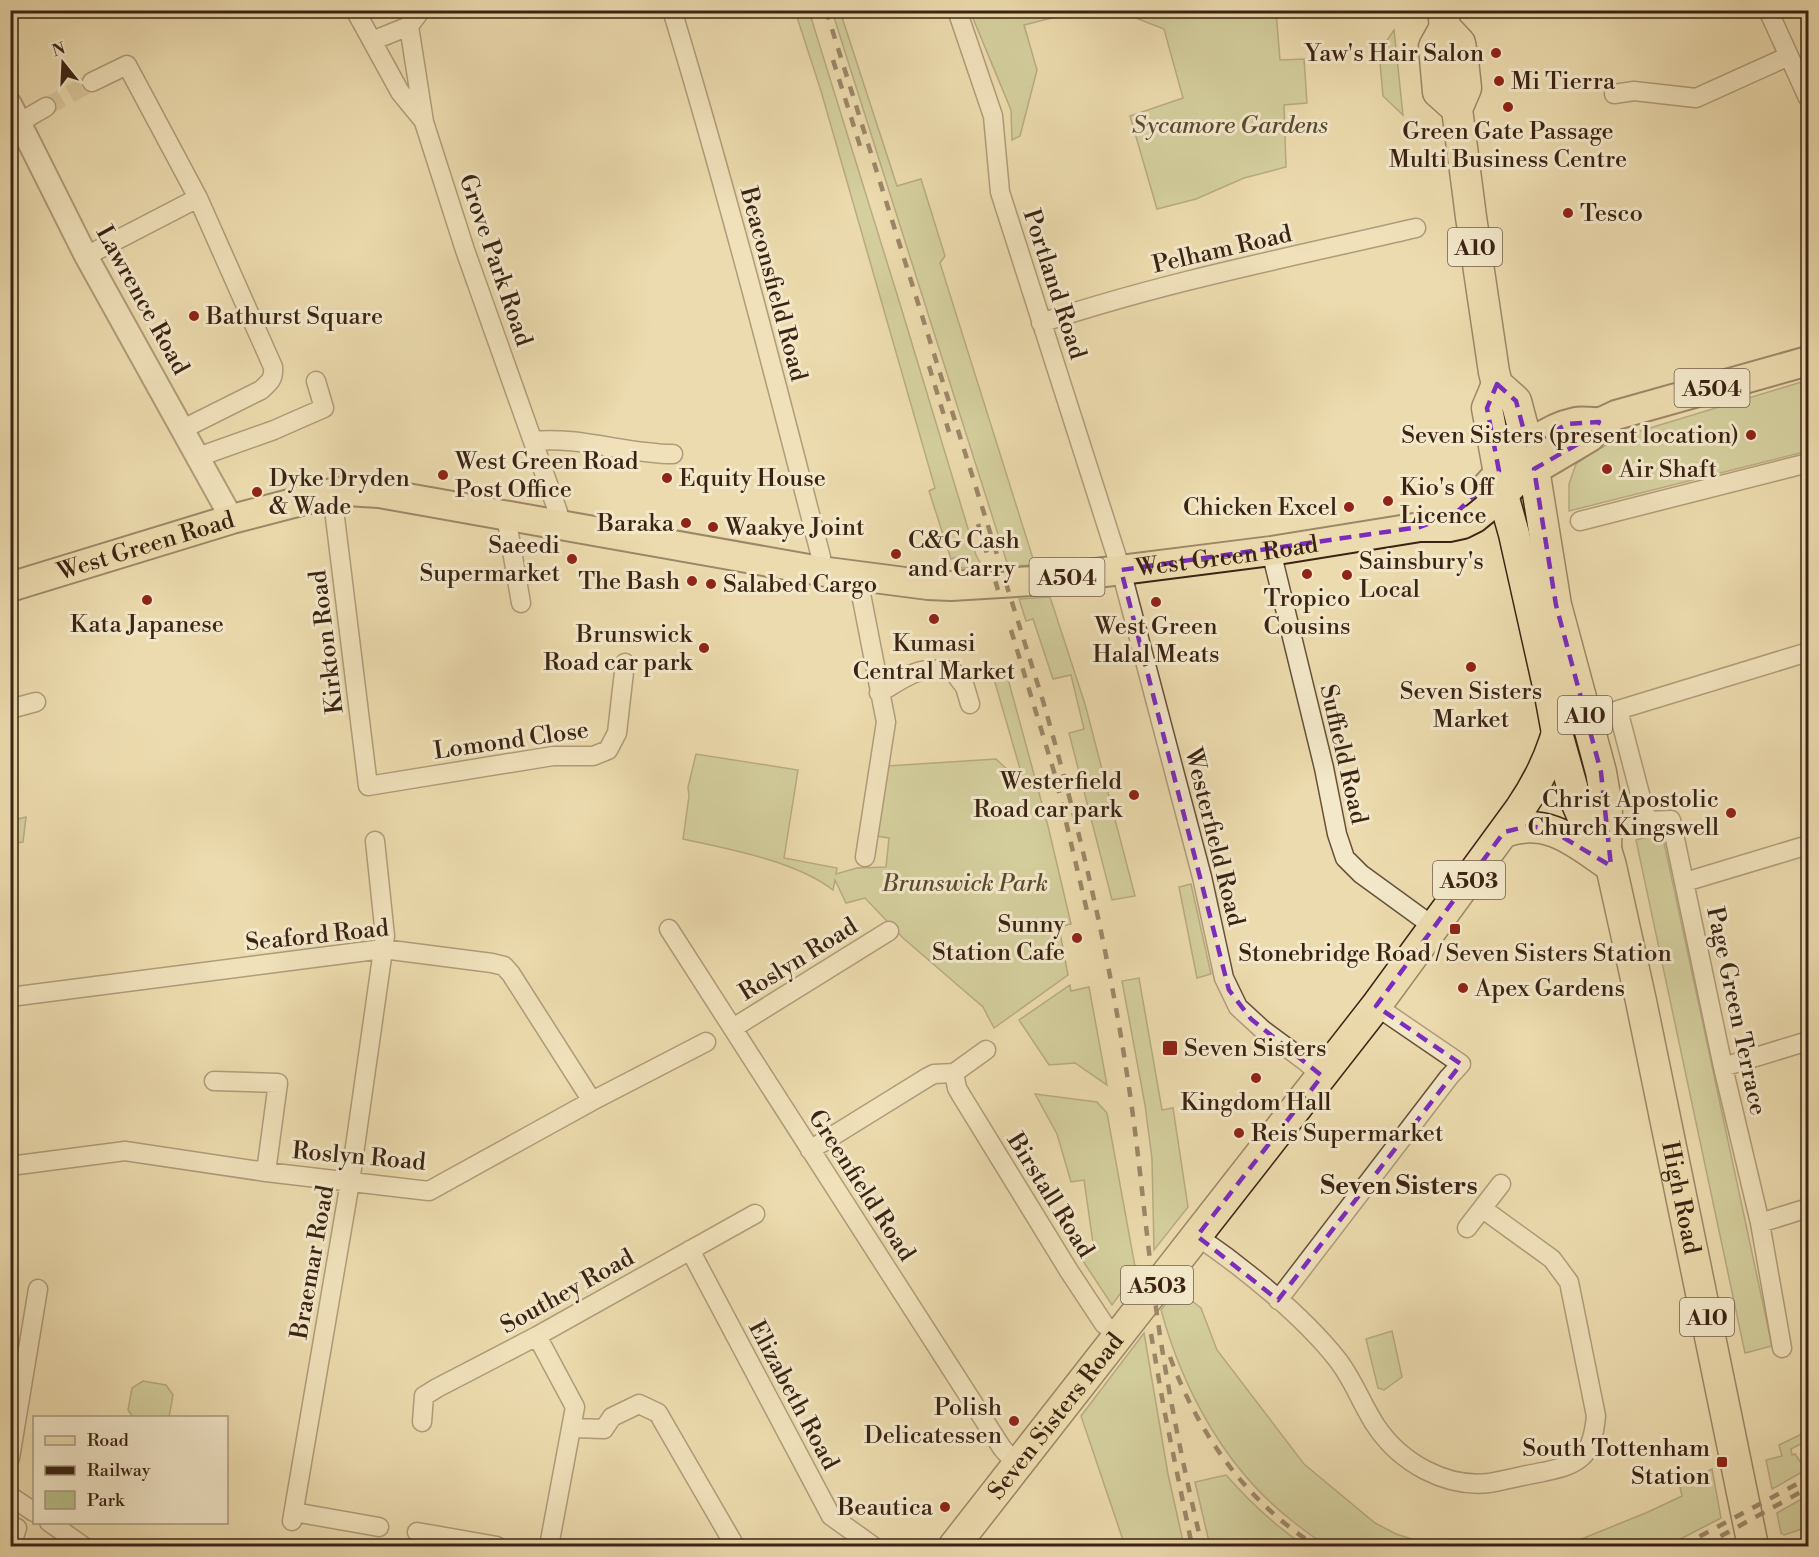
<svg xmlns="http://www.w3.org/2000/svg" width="1819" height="1557" viewBox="0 0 1819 1557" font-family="'Libre Bodoni',serif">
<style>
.green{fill:#b8c08a;stroke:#7a724f;stroke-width:1.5}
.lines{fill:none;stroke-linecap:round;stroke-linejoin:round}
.minor-tunnel{stroke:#c9b68f;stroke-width:18;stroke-dasharray:18 9;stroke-linecap:butt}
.minor-casing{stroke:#67513a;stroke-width:21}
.tertiary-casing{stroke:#67513a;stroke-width:26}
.primary-casing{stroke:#3b2314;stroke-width:32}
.trunk-casing{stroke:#3b2314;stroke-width:33}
.minor{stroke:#f3e8ca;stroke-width:18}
.tertiary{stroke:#f3e8ca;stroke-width:22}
.primary{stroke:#ecdbae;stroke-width:28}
.trunk{stroke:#ecdbae;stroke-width:30}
.rail{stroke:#3b2314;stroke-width:4.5;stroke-dasharray:10 10;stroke-linecap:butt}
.marked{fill:none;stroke:#7b2cbf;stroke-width:4.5;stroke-dasharray:12 8;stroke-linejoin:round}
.poi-dot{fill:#8f2418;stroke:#f3e8ca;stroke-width:2}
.labels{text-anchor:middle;stroke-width:6;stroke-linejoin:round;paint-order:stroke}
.shield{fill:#f3e8ca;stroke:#725e4b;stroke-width:1.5}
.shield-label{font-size:22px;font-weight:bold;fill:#3b2314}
.poi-label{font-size:24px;fill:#3b2314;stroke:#f3e8ca;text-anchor:start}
.park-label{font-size:24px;font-style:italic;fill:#5a4a32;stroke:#f3e8ca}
.street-label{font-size:24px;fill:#3b2314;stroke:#f3e8ca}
.neighbourhood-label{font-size:26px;font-weight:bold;fill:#3b2314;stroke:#f3e8ca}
</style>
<rect width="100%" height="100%" fill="#ecdbae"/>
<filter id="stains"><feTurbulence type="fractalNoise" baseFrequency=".00333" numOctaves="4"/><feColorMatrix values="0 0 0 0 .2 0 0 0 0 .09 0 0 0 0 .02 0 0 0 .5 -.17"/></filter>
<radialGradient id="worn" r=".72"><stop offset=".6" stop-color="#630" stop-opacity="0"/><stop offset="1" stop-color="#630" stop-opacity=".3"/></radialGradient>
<path class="green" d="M795 11H809L900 304 976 555 983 568H961L957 557 951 559 929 491 935 488 821 91Z
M832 11H840L897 186 921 179 945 256 940 263 1035 565 1008 566Z
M970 11H1079L1024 25 1037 70 1020 136 1012 140 1011 110Z
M1118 11H1276L1280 60 1304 59 1307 103 1284 105 1286 167 1244 178 1196 199 1157 209 1130 116 1183 98 1164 29Z
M1394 30 1403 115 1383 96 1379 52Z
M1808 380V451L1569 511V484L1576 464 1596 450 1630 434Z
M1050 597 1085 704 1135 896 1112 900 1069 733 1084 729 1071 675 1053 679 1033 619 1026 621 1019 599Z
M1007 675 1048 826 1071 924 1059 927 1068 975 994 1028 983 1007 903 938 865 898 846 903 835 880 833 890C795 861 729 849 683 839L689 796 688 787 696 754 798 770 784 858 837 868 836 874 857 868 886 867 889 838 876 836 887 766 996 759 1025 786 994 679Z
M11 793 18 819 26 817 23 842 11 844Z
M1662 833 1772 1346 1745 1353 1636 840Z
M1191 884 1211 974 1197 978 1179 887Z
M1139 978 1162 1110 1173 1108 1188 1207 1154 1250 1152 1159 1145 1105 1122 981Z
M1070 985 1071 991 1089 987 1107 1085 1075 1063 1049 1065 1019 1020Z
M1035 1094 1097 1102 1107 1113 1136 1272 1112 1305 1081 1258 1094 1250 1084 1180 1071 1182 1057 1134Z
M1177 1289 1201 1308 1217 1350 1304 1464 1375 1523 1396 1534 1418 1541 1443 1546C1414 1547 1385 1546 1356 1546 1348 1546 1336 1549 1329 1546 1315 1540 1303 1529 1291 1520 1225 1468 1183 1390 1161 1310Z
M1392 1331 1402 1377 1384 1390 1378 1388 1366 1339Z
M1144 1333 1168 1474 1184 1546H1125L1081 1416Z
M143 1381 166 1385 173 1395 169 1417H133L128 1410 132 1388Z
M1808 1431V1440L1791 1449 1792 1455 1795 1454 1806 1470 1772 1489 1766 1460 1782 1456 1779 1445Z
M1712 1469 1721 1518 1667 1546H1542L1579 1540 1648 1512 1682 1496 1680 1487Z
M1226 1475C1250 1502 1275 1526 1305 1546H1210L1195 1482Z
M1807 1496 1808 1527 1784 1535 1781 1533 1777 1513Z"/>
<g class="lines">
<path class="minor-tunnel" d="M46 107 92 82"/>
<defs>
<path id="minor" d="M355 10 400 92 423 120
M421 10 409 26 424 122 465 250 558 512V525
M672 10C727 191 774 374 821 557L820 571
M957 10 993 116 1000 192 1121 570 1202 877 1224 978 1238 1007 1263 1030 1305 1061 1322 1076
M1768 10 1808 98
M372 41 409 26
M1614 94 1634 91 1696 98 1789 56
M20 122 46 107
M86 256 198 198 127 65 92 82
M1041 323C1164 282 1291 257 1416 228
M183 429 261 390C270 382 274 379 273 367L198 198
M533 441C578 436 627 454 673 454
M198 457 274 430 324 408 316 381
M332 493 368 786 553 756H593L608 750 617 733 625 663
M506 516 521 603
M1580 521 1808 463
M1271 551 1324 768 1337 834 1345 858 1361 874 1434 927
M862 578 861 594 886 722 865 857
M879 693C910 675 916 666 953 671L965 687 970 704
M10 709 36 702
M1685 882 1808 845
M669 929 1002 1448 1016 1464
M10 997 383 949 492 963 504 966 511 974 592 1101
M733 1028 889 931
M1723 1067 1808 1041
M954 1073 957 1088 961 1095 1069 1271 1104 1324 1118 1335
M214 1081 278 1083 266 1172
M810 1150 928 1077 934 1074 954 1073 986 1050
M10 1166 125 1151 266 1172 429 1191 592 1101 706 1042
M1760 1223 1808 1208
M1467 1228 1501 1184
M1197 1236C1244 1268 1302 1315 1337 1359 1353 1379 1362 1405 1376 1426 1400 1462 1445 1488 1489 1483 1507 1480 1525 1475 1543 1472 1581 1464 1592 1457 1596 1416L1569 1282 1552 1259 1483 1209
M690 1250 831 1516 873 1546
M1278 1300 1449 1077 1461 1064 1376 1006
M537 1336 575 1407 549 1546
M1782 1348 1760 1223 1723 1067 1671 820 1647 821 1618 710 1808 652
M422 1422 424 1396 437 1388 537 1336 755 1214
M573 1428 604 1429 612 1417 639 1404 658 1413 735 1546
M10 1458 38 1289
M10 1496 34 1512
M294 1512 379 1527
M292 1521 350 1182 385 936 375 841
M49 1522 83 1546
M417 1532 497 1546
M11 1546 17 1528"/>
<path id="tertiary" d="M10 104 86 256 232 519"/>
<g id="primary">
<path d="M1487 486C1512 459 1538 430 1576 422 1583 420 1591 423 1599 422 1605 421 1611 417 1616 415L1808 361"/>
<path id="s1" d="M10 587 232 519 332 493 346 491 379 493 820 571 928 585 951 586 1032 581 1121 570 1271 551 1420 527H1449L1463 524 1475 518 1503 495 1519 479 1590 437 1599 422"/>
</g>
<g id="trunk">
<path d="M1443 10 1445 27 1460 43 1463 60 1466 88 1457 109 1471 217 1494 372 1497 384 1516 401 1534 469 1556 605 1601 772 1607 807 1606 849"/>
<path d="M1445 27 1434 47 1438 92 1457 109"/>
<path id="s2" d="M1497 384 1487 408 1503 495 1514 534 1550 695 1557 733 1577 804 1584 820 1606 849 1611 866 1641 1001 1753 1546"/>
<path d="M1504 832C1546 817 1573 840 1606 863"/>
<path id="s3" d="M954 1546 1376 1006 1520 809C1553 761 1562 723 1571 665"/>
</g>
</defs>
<use href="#minor" class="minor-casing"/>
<use href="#tertiary" class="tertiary-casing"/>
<use href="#primary" class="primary-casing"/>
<use href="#trunk" class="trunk-casing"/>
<use href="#minor" class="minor"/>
<use href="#tertiary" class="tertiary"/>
<use href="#primary" class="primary"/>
<use href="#trunk" class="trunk"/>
<path class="rail" d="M826 10 1043 701C1079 826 1109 953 1128 1081 1140 1159 1146 1237 1157 1315 1168 1393 1184 1470 1202 1546
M833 60 861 149
M929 366 949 432
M978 524 998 590
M1011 630 1055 775 1087 911
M1151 1334 1164 1409 1192 1546
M1170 1357C1199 1435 1246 1501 1316 1546
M1682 1546 1808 1478
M1703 1546 1808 1488"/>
</g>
<path d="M0 0H1819V1557H0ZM1497 384 1516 401 1528 446 1567 424 1599 422 1590 437 1534 469 1556 605 1601 772 1611 866 1549 829 1529 826 1504 832 1376 1006 1461 1064 1278 1300 1197 1236 1322 1076 1251 1019 1229 990 1121 570 1420 527 1456 513 1499 471 1487 408Z" fill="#ecdbae" fill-opacity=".55" fill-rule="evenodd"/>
<path class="marked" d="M1497 384 1516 401 1528 446 1567 424 1599 422 1590 437 1534 469 1556 605 1601 772 1611 866 1549 829 1529 826 1504 832 1376 1006 1461 1064 1278 1300 1197 1236 1322 1076 1251 1019 1229 990 1121 570 1420 527 1456 513 1499 471 1487 408Z"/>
<g class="poi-dot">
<circle cx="1496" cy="53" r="6"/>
<circle cx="1499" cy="81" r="6"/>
<circle cx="1508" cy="107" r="6"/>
<circle cx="1568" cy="213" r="6"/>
<circle cx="194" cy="316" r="6"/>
<circle cx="1751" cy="435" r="6"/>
<circle cx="1607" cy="469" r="6"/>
<circle cx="443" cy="475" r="6"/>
<circle cx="667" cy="478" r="6"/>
<circle cx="257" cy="492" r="6"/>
<circle cx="1388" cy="501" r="6"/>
<circle cx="1349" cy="507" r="6"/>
<circle cx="686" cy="523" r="6"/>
<circle cx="713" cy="527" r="6"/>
<circle cx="896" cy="554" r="6"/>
<circle cx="572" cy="559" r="6"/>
<circle cx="1307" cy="574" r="6"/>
<circle cx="1347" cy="575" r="6"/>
<circle cx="692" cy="581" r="6"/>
<circle cx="711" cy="584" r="6"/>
<circle cx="147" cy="600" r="6"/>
<circle cx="1156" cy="602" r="6"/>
<circle cx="934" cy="619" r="6"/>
<circle cx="704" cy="648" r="6"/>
<circle cx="1471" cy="667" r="6"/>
<circle cx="1134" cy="795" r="6"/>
<circle cx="1731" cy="813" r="6"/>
<rect x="1449" y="923" width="12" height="12" rx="3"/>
<circle cx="1077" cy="938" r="6"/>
<circle cx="1463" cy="988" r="6"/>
<rect x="1162" y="1040" width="16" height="16" rx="3"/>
<circle cx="1256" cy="1078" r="6"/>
<circle cx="1239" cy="1133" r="6"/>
<circle cx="1014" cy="1421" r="6"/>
<rect x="1716" y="1456" width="12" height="12" rx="3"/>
<circle cx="945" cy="1507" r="6"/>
</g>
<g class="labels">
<g class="shield">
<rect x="1448" y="228" width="54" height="38" rx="4.5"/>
<rect x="1674.5" y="369" width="75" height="38" rx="4.5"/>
<rect x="1029.5" y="558" width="75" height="38" rx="4.5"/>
<rect x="1558" y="696" width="54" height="38" rx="4.5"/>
<rect x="1433" y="861" width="72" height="38" rx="4.5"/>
<rect x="1121" y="1266" width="72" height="38" rx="4.5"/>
<rect x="1680" y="1298" width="54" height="38" rx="4.5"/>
</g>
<g class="shield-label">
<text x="1475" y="255">A10</text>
<text x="1712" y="396">A504</text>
<text x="1067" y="585">A504</text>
<text x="1585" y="723">A10</text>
<text x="1469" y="888">A503</text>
<text x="1157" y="1293">A503</text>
<text x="1707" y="1325">A10</text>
</g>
<g class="poi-label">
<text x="1484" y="61" text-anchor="end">Yaw's Hair Salon</text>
<text x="1511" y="89">Mi Tierra</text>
<text x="1508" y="139" text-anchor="middle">Green Gate Passage<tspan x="1508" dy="28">Multi Business Centre</tspan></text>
<text x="1580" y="221">Tesco</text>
<text x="206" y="324">Bathurst Square</text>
<text x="1739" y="443" text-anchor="end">Seven Sisters (present location)</text>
<text x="455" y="469">West Green Road<tspan x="455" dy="28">Post Office</tspan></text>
<text x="1619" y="477">Air Shaft</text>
<text x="269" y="486">Dyke Dryden<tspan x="269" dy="28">&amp; Wade</tspan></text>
<text x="679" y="486">Equity House</text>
<text x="1400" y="495">Kio's Off<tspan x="1400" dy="28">Licence</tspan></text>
<text x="1337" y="515" text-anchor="end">Chicken Excel</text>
<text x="674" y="531" text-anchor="end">Baraka</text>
<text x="725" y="535">Waakye Joint</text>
<text x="908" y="548">C&amp;G Cash<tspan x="908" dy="28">and Carry</tspan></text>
<text x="560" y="553" text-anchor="end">Saeedi<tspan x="560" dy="28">Supermarket</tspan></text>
<text x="1359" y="569">Sainsbury's<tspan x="1359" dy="28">Local</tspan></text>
<text x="680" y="589" text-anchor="end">The Bash</text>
<text x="723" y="592">Salabed Cargo</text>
<text x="1307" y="606" text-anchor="middle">Tropico<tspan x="1307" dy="28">Cousins</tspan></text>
<text x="147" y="632" text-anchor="middle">Kata Japanese</text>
<text x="1156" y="634" text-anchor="middle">West Green<tspan x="1156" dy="28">Halal Meats</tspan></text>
<text x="692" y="642" text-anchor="end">Brunswick<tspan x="692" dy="28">Road car park</tspan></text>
<text x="934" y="651" text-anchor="middle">Kumasi<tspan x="934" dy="28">Central Market</tspan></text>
<text x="1471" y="699" text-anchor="middle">Seven Sisters<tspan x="1471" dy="28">Market</tspan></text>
<text x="1122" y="789" text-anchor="end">Westerfield<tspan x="1122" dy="28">Road car park</tspan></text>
<text x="1719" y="807" text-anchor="end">Christ Apostolic<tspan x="1719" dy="28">Church Kingswell</tspan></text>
<text x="1065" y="932" text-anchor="end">Sunny<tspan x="1065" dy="28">Station Cafe</tspan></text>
<text x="1455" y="961" text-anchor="middle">Stonebridge Road / Seven Sisters Station</text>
<text x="1475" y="996">Apex Gardens</text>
<text x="1184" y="1056">Seven Sisters</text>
<text x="1256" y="1110" text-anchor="middle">Kingdom Hall</text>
<text x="1251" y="1141">Reis Supermarket</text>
<text x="1002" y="1415" text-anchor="end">Polish<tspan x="1002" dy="28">Delicatessen</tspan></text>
<text x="1710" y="1456" text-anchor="end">South Tottenham<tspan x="1710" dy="28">Station</tspan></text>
<text x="933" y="1515" text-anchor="end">Beautica</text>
</g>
<g class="park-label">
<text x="1230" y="133">Sycamore Gardens</text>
<text x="965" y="891">Brunswick Park</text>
</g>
<g class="street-label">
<text transform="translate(1222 249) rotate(-13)" y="8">Pelham Road</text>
<text transform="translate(496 260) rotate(71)" y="8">Grove Park Road</text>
<text transform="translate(774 284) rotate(75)" y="8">Beaconsfield Road</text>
<text transform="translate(1055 284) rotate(72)" y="8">Portland Road</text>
<text transform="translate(143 300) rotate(61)" y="8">Lawrence Road</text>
<text dy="8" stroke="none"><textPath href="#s1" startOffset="142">West Green Road</textPath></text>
<text dy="8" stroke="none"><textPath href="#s1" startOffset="1240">West Green Road</textPath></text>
<text transform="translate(326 642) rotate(-97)" y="8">Kirkton Road</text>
<text transform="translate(511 740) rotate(-8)" y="8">Lomond Close</text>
<text transform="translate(1344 754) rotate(77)" y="8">Suffield Road</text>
<text transform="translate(1215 837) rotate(76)" y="8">Westerfield Road</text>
<text transform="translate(317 935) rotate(-6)" y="8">Seaford Road</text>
<text transform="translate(798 959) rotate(-32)" y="8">Roslyn Road</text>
<text transform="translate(1737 1011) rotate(78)" y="8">Page Green Terrace</text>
<text transform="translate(359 1156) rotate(5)" y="8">Roslyn Road</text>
<text transform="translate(862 1185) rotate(57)" y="8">Greenfield Road</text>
<text transform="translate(1051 1195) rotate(58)" y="8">Birstall Road</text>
<text dy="8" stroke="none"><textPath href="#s2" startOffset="843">High Road</textPath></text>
<text transform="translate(312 1262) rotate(-80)" y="8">Braemar Road</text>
<text transform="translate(567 1291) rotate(-29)" y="8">Southey Road</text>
<text transform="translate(794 1395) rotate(62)" y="8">Elizabeth Road</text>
<text dy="8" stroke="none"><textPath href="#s3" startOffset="165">Seven Sisters Road</textPath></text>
</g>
<g class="neighbourhood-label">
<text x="1399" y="1194">Seven Sisters</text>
</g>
</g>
<rect width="1819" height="1557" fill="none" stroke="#ecdbae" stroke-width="36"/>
<rect x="12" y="12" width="1795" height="1533" fill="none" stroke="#3b2314" stroke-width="3"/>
<rect x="18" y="18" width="1783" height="1521" fill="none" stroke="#3b2314" stroke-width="1.5"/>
<rect x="33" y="1416" width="195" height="108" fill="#f3e8ca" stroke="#a99981" stroke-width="1.5"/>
<rect x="45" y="1436" width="30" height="9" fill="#ecdbae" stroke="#a99981" stroke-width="1.5"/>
<text x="87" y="1446" font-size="18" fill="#3b2314">Road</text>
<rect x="45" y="1466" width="30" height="9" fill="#3b2314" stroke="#a99981" stroke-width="1.5"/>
<text x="87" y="1476" font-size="18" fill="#3b2314">Railway</text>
<rect x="45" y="1491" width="30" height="18" fill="#b8c08a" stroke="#a99981" stroke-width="1.5"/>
<text x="87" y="1506" font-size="18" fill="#3b2314">Park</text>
<g transform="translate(63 63) rotate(342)" stroke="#f3e8ca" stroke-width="4.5" paint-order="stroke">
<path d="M0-4.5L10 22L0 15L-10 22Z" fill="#3b2314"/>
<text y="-9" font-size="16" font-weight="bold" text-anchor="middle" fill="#3b2314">N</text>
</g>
<rect width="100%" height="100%" filter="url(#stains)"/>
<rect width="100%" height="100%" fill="url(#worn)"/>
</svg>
